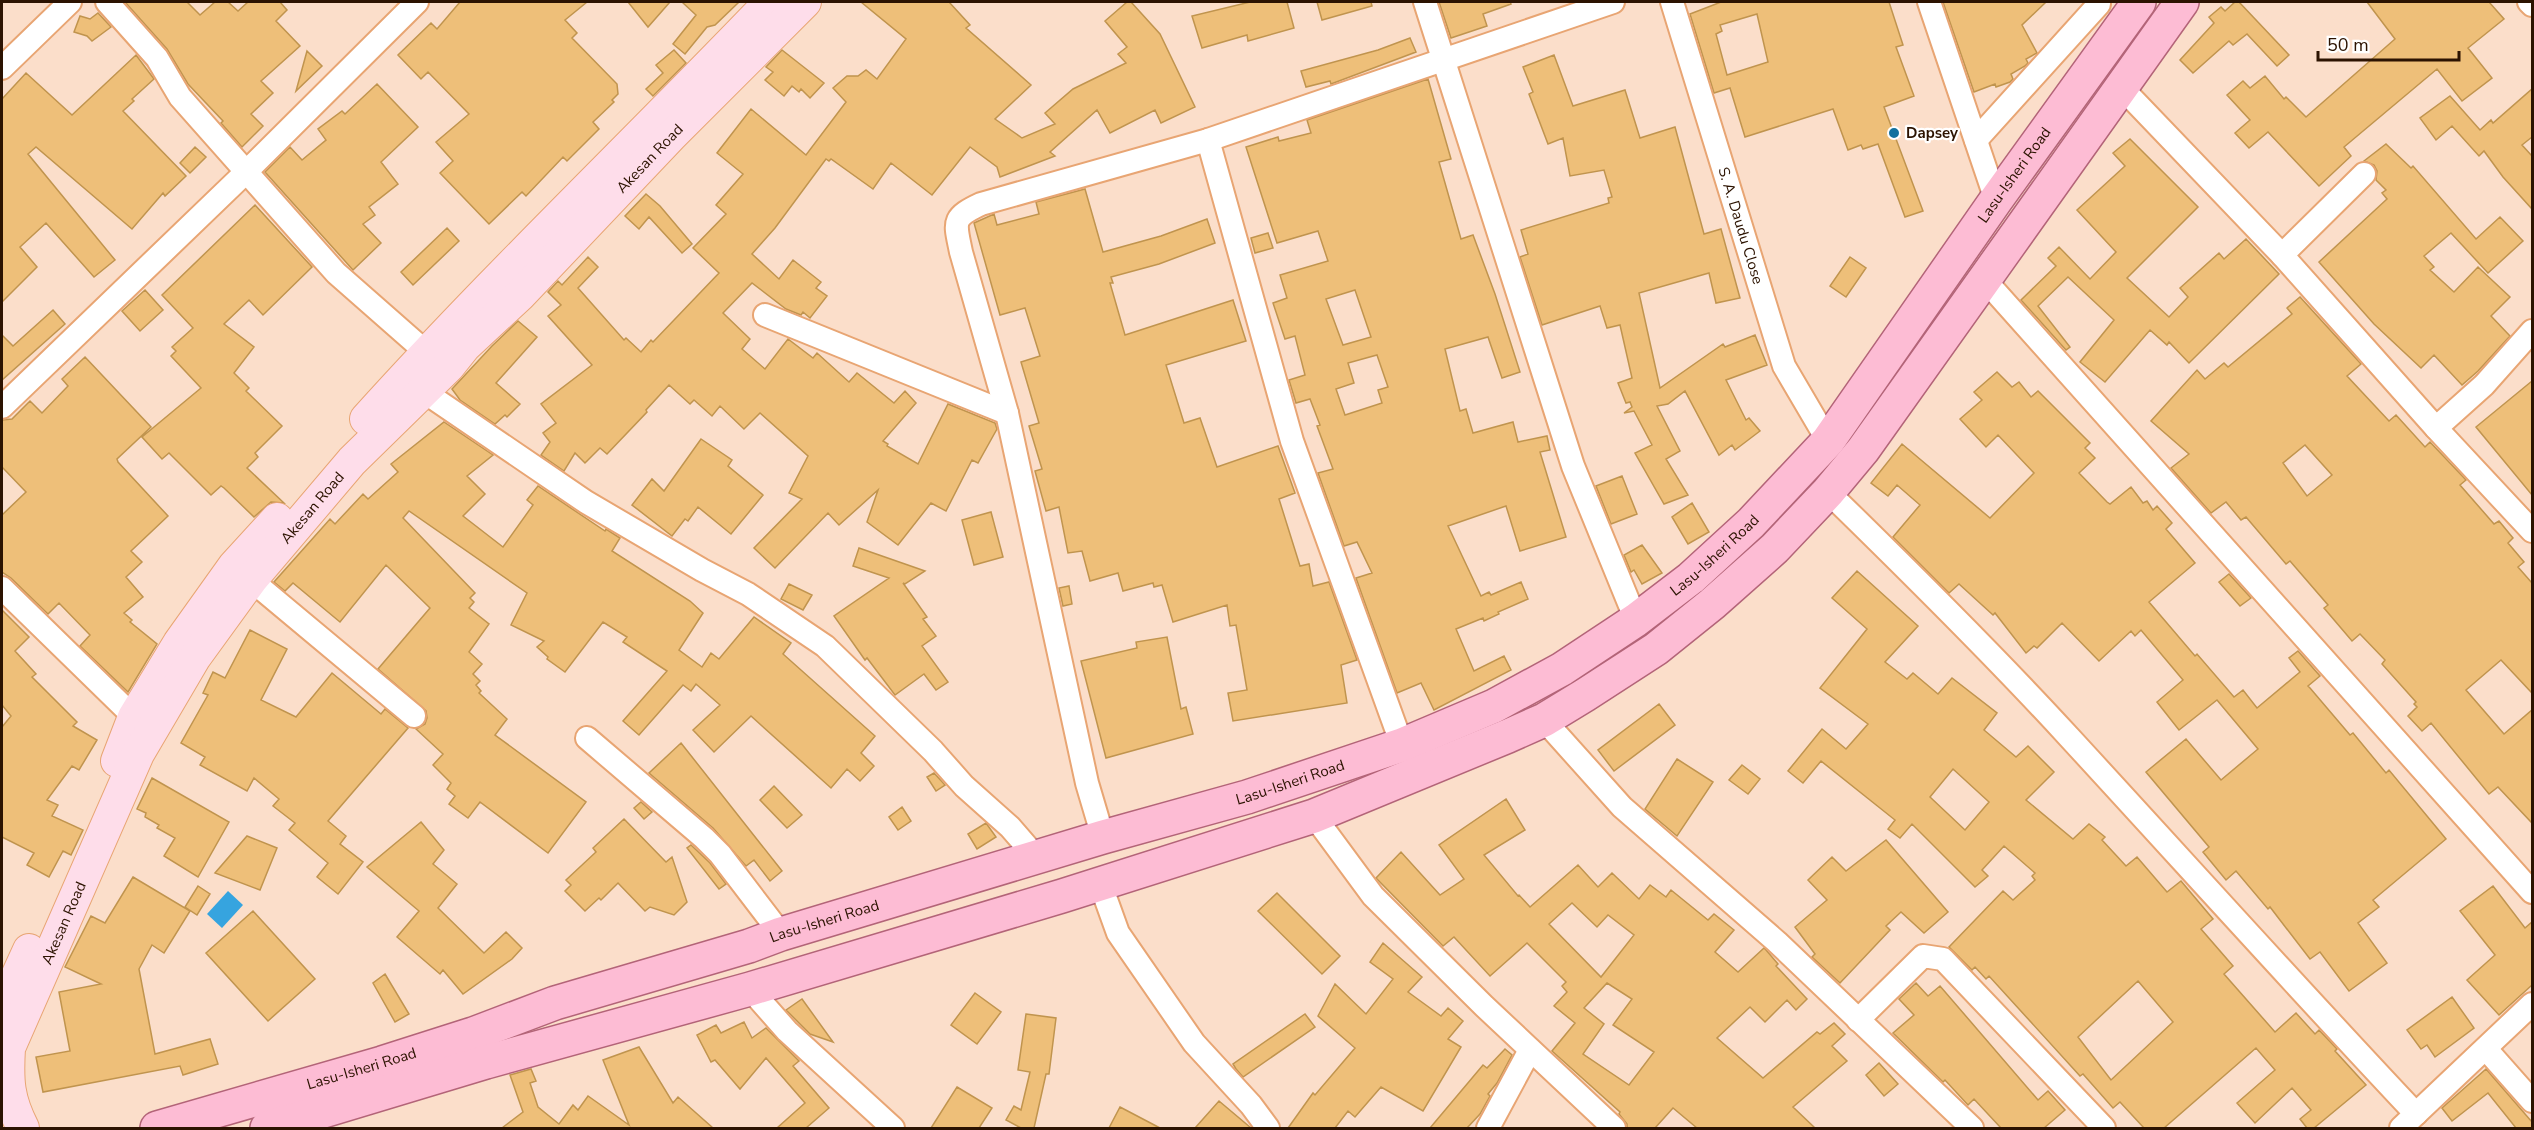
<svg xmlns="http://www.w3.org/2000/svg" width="2534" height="1130" viewBox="0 0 2534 1130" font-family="'Nunito Sans',sans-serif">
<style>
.water{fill:#36a4df}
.building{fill:#eebf79;stroke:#c0944e;stroke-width:1.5;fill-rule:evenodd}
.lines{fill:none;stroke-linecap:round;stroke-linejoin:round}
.street-casing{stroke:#e8a573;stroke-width:26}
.secondary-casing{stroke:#e8a573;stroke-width:34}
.primary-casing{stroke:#b36478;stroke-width:36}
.street{stroke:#fff;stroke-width:22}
.secondary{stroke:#feddea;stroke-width:32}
.primary{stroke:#fdbcd4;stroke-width:33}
.poi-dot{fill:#12719f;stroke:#fff;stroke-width:2}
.labels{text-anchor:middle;stroke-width:4.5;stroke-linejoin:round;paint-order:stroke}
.poi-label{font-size:15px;font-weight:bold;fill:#2c1301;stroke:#fff;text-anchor:start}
.street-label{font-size:15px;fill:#2c1301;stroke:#fff}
</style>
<rect width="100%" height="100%" fill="#fbdeca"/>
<path class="water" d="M228 891 243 905 222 928 207 914Z"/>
<path class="building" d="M125 2H187L200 15 215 2H228L238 11 248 2H280L287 10 276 21 300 46 261 81 273 93 251 114 263 126 242 147 221 123 223 121 188 84 167 49Z
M460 2H587L565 20 577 33 572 38 617 84 618 94 612 100 614 102 593 122 599 129 567 161 563 157 526 196 522 192 489 224 440 173 453 161 436 142 469 114 428 72 421 79 398 55 431 23 437 29Z
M628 2H670L648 27Z
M682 2H739L715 25 707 27 685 54 673 44 696 15Z
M861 2H949L970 25 966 28 1031 85 995 119 1022 138 1055 124 1045 113 1073 89 1126 63 1118 54 1127 47 1105 21 1127 2H1131L1160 34 1195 107 1161 123 1155 110 1110 133 1097 110 1050 152 1055 156 1000 177 997 167 970 147 932 195 891 163 873 189 831 159 829 161 826 159 775 228 752 254 779 279 793 260 821 282 816 288 827 296 810 318 803 312 801 315 786 309 752 283 723 313 750 339 742 349 765 369 788 339 813 358 817 353 849 382 857 373 894 403 905 391 916 403 883 441 888 444 887 446 918 464 948 404 995 423 997 429 978 463 972 460 946 511 931 503 898 545 867 522 878 490 839 525 828 513 775 568 754 548 802 499 789 493 808 456 760 413 744 429 720 406 712 416 694 400 690 404 669 385 646 410 647 412 607 454 600 448 585 463 575 453 564 471 541 455 550 442 543 433 556 423 541 404 592 365 548 316 561 305 548 292 558 281 562 285 588 257 598 267 578 288 624 340 626 338 641 352 651 340 653 342 719 273 693 248 726 214 716 205 743 174 717 153 751 109 806 155 846 102 833 88 847 76H858L866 70 877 79 906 39Z
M1250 2H1287L1294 28 1248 41 1247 35 1202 48 1192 16Z
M1317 2H1371L1372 6 1322 20Z
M1439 2H1510L1511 4 1483 14 1487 26 1451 38Z
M1721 2H1889L1903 45 1896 47 1914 96 1884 107 1923 211 1905 217 1878 144 1863 149 1861 145 1848 150 1833 109 1745 137 1730 88 1714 93 1690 14ZM1757 14 1768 62 1727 75 1716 34 1722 31 1720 25Z
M1943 2H2046L2022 25 2037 53 2026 59 2028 63 2025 66 2011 74 2013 79 2010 82 1996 87 1995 84 1974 92Z
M2235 2H2239L2289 55 2277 66 2247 34 2233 45 2229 41 2193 73 2180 60 2214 23 2209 17 2221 7 2225 11Z
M2367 2H2489L2504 19 2468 48 2492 78 2462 101 2437 69 2344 147 2351 156 2319 186 2268 132 2249 148 2235 133 2250 120 2227 95 2243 81 2250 88 2265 76 2284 99 2286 97 2306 117 2395 39Z
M98 13 111 27 92 41 87 36 74 32 80 16 90 19Z
M1410 38 1416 52 1331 84 1330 81 1306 87 1301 71 1378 50Z
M674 50 686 63 653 96 646 89 663 73 656 65Z
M782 50 824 83 810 98 801 89 799 92 792 86 784 96 765 80 773 72 766 67Z
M307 51 322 66 296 91Z
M136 55 154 79 132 99 134 101 123 111 186 176 165 196 163 193 132 229 36 147 28 154 115 260 94 277 46 223 20 247 37 267 2 302V99L26 73 72 115Z
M1554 55 1573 106 1625 90 1640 138 1675 127 1704 234 1721 229 1740 298 1716 303 1709 273 1639 293 1660 388 1723 344 1725 347 1755 335 1767 365 1726 380 1746 420 1749 418 1760 431 1735 450 1732 445 1719 455 1685 391 1668 404 1657 406 1680 451 1666 459 1688 495 1664 504 1635 453 1652 445 1634 411 1624 413 1632 407 1630 402 1626 403 1618 383 1632 378 1620 325 1607 328 1600 306 1542 325 1520 257 1528 254 1521 230 1609 203 1608 198 1612 197 1604 170 1570 176 1563 138 1548 144 1529 94 1533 92 1523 67Z
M1428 79 1451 159 1439 162 1461 239 1473 235 1495 294 1520 372 1502 378 1488 337 1445 349 1460 411 1466 409 1473 433 1513 422 1518 442 1547 436 1550 450 1540 452 1566 537 1520 551 1506 506 1448 526 1481 596 1489 592 1491 595 1521 582 1528 599 1498 612 1499 614 1484 621 1483 618 1456 629 1474 671 1504 656 1511 670 1434 710 1421 683 1397 693 1356 578 1372 573 1357 542 1344 546 1318 473 1333 469 1317 426 1320 425 1310 399 1296 403 1289 380 1305 375 1295 336 1285 339 1273 303 1287 298 1280 275 1328 261 1318 231 1277 243 1246 147 1278 137 1279 141 1311 133 1307 120ZM1355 290 1371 337 1343 345 1326 299ZM1377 355 1388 387 1378 390 1382 403 1345 415 1336 389 1354 383 1348 363Z
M377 84 418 127 381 162 398 184 369 207 375 215 363 224 381 243 353 270 265 172 290 147 302 160 326 140 318 129 342 111 345 114Z
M2532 89V137L2522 145 2532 156V209L2503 177 2484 151 2479 156 2452 126 2436 140 2420 118 2450 96 2480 130 2491 120 2493 123Z
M2130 139 2198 207 2127 278 2169 317 2188 297 2180 288 2219 253 2224 259 2246 239 2279 274 2189 363 2169 342 2167 345 2150 330 2105 382 2080 362 2114 320 2068 277 2038 306 2070 347 2066 350 2021 300 2056 266 2048 258 2059 247 2090 279 2116 252 2077 210 2125 166 2113 153Z
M2386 144 2411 168 2413 166 2476 239 2500 217 2523 241 2488 273 2451 233 2424 256 2434 267 2430 270 2454 292 2478 267 2510 297 2491 316 2510 336 2478 371 2462 385 2434 355 2421 368 2374 324 2319 262 2387 199 2382 193 2386 190 2376 180 2377 171 2374 165 2364 161Z
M195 147 206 157 190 173 180 163Z
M1085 189 1103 252 1161 236 1207 219 1215 243 1159 264 1111 277 1113 283H1110L1125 335 1233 300 1246 341 1166 365 1184 423 1200 418 1217 467 1278 446 1295 493 1279 499 1300 566 1309 564 1313 586 1329 582 1357 660 1341 665 1347 703 1233 721 1228 693 1247 690 1236 625 1230 626 1227 605 1173 622 1162 585 1154 587 1153 583 1123 591 1118 573 1090 581 1082 551 1068 553 1059 507 1046 511 1035 471 1042 469 1029 426 1039 423 1021 362 1040 356 1025 308 1000 315 974 223 994 214 997 225 1039 214 1036 202Z
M646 194 660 206 692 244 682 253 649 217 639 229 625 216Z
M255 205 312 267 263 315 249 300 224 324 254 347 234 373 249 388 246 391 282 426 255 453 258 457 247 468 284 503 271 502 254 517 224 488 221 486 211 495 169 453 162 459 142 437 201 388 171 356 176 351 172 347 193 328 162 295Z
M447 228 459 241 413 285 401 272Z
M1268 233 1273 248 1255 253 1251 238Z
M1850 257 1866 268 1846 297 1830 286Z
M145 290 163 310 140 331 122 311Z
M2300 297 2361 364 2347 376 2389 421 2396 415 2425 447 2430 442 2466 480 2460 485 2494 524 2499 521 2513 538 2508 543 2524 562 2518 567 2532 583V693L2501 660 2466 690 2504 734 2532 710V823L2498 787 2489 794 2431 723 2422 731 2408 716 2417 707 2414 704 2416 702 2382 664 2385 660 2360 634 2352 641 2324 608 2328 605 2290 561 2286 564 2246 517 2241 520 2226 502 2211 513 2171 468 2189 454 2151 421 2197 370 2205 379 2224 363 2228 367 2292 314 2287 308ZM2305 445 2332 475 2307 496 2283 463Z
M53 310 65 324 2 380V335L13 346Z
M518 321 537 337 496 383 520 404 507 417 505 415 495 424 460 400 452 389 492 346Z
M85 357 151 427 117 459 118 462 168 516 131 551 142 562 126 577 143 597 124 613 132 620 130 622 157 644 128 692 80 646 90 635 59 603 48 614 11 578 2 572V515L26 492 2 467V420L12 419 30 401 42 413 68 386 62 379Z
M1997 372 2012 387 2019 382 2031 397 2038 391 2090 443 2085 448 2095 458 2079 473 2107 502 2110 504 2131 487 2143 503 2147 501 2153 510 2157 506 2172 523 2166 529 2195 563 2149 602 2195 656 2197 654 2234 697 2243 690 2257 708 2300 672 2289 658 2298 651 2320 676 2308 686 2310 688 2350 735 2353 733 2386 773 2389 770 2446 839 2373 900 2379 907 2358 923 2387 963 2349 991 2320 952 2310 959 2270 907 2268 909 2236 871 2226 880 2203 852 2209 847 2146 772 2186 739 2221 780 2258 749 2217 700 2179 730 2157 702 2183 680 2141 630 2135 636 2131 631 2099 661 2062 623 2037 648 2034 646 2026 653 1995 613 1993 615 1959 584 1949 593 1893 537 1920 505 1897 485 1888 496 1871 483 1902 444 1990 518 2034 473 1998 435 1986 447 1960 419 1982 400 1974 392Z
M2532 381V495L2476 427Z
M444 422 493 455 467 476 485 494 463 516 503 547 533 505 527 500 538 486 605 531 606 529 620 538 612 551 690 601 703 613 679 650 702 667 711 653 719 659 754 617 791 643 783 654 875 736 861 753 874 766 860 781 847 769 831 788 751 716 714 752 693 730 720 705 696 684 691 691 683 685 639 735 623 721 667 671 623 642 627 637 603 622 565 672 547 659 548 657 537 647 544 641 511 625 527 593 409 511 403 518 475 593 470 598 474 602 469 608 489 624 469 652 482 664 473 674 480 681 476 685 481 691 479 693 507 719 495 735 586 802 548 853 480 802 468 818 449 804 455 796 447 789 451 783 433 765 443 754 416 729 425 724 427 718 426 711 378 669 430 608 386 565 340 622 293 583 285 591 274 582 330 519 335 524 363 494 368 499 398 472 391 464Z
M701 439 732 460 728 466 763 495 731 534 698 507 688 521 685 519 672 536 632 505 652 479 664 491Z
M1622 476 1637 514 1611 524 1596 486Z
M1692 503 1709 532 1688 544 1672 517Z
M991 512 1003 557 974 565 962 520Z
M1642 545 1662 573 1642 584 1634 570 1631 572 1624 555Z
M859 548 925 571 905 584 903 583 927 617 923 619 936 636 922 646 948 682 936 690 924 674 895 695 867 658 865 660 834 616 889 578 853 566Z
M1857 571 1918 626 1885 662 1907 679 1913 673 1938 694 1952 678 1997 713 1984 730 2016 757 2028 746 2054 772 2026 800 2073 839 2089 824 2105 837 2102 840 2126 866 2137 857 2167 892 2181 881 2213 919 2201 929 2233 966 2224 974 2275 1032 2296 1013 2315 1034 2319 1030 2337 1049 2335 1051 2366 1085 2314 1128H2307L2300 1119 2311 1110 2292 1088 2255 1123 2237 1103 2275 1070 2256 1048 2164 1128H2144L2120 1102 2113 1108 2083 1074 2080 1076 1989 976 1986 979 1975 967 1972 970 1949 947 2003 891 2013 900 2035 880 2032 876 2035 873 2004 846 1982 870 1988 876 1975 887 1912 824 1900 838 1888 829 1895 820 1821 761 1803 783 1788 771 1822 729 1846 749 1868 724 1820 688 1867 629 1832 598ZM1953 769 1989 802 1965 830 1930 797ZM2138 981 2173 1022 2111 1080 2078 1037Z
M2229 574 2251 598 2240 606 2219 582Z
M789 584 812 595 803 610 781 599Z
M1069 586 1072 604 1063 606 1059 588Z
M2 610 29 637 15 651 36 674 32 677 77 722 73 726 97 740 79 770 72 766 47 800 58 805 52 816 83 830 71 855 63 851 49 877 27 865 34 853 2 837V727L11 716 2 705Z
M250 630 287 649 261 700 296 717 332 673 381 714 385 709 408 728 328 821 346 836 340 844 363 862 338 894 317 877 328 863 289 830 295 823 273 806 279 799 254 778 247 791 200 765 205 757 181 743 208 695 203 693 213 672 225 678Z
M1167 637 1181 709 1186 707 1193 734 1106 758 1081 661 1137 648 1136 642Z
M1659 704 1675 725 1614 771 1598 750Z
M681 743 782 871 770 881 754 860 746 866 713 828 649 773Z
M1677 759 1713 782 1677 836 1645 809Z
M1742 765 1760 779 1748 794 1729 780Z
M934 773 945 785 936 791 927 777Z
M152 778 229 822 198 877 164 856 175 838 157 828 159 825 145 817 146 813 137 809Z
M774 786 802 815 787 828 760 800Z
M1506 799 1525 830 1484 855 1518 896 1519 895 1530 907 1578 865 1598 887 1612 873 1639 899 1650 885 1666 897 1671 890 1708 920 1714 914 1734 930 1715 952 1738 972 1764 948 1766 950 1778 964 1776 966 1807 999 1796 1010 1787 1000 1765 1022 1750 1007 1717 1038 1763 1078 1817 1032 1820 1034 1834 1023 1845 1034 1832 1046 1847 1061 1793 1107 1815 1128H1697L1673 1108 1655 1128H1627V1124L1619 1114 1620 1112 1552 1051 1575 1023 1554 1006 1567 992 1562 986 1566 982 1527 943 1490 976 1454 937 1443 946 1376 878 1401 852 1440 895 1464 879 1439 845ZM1572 903 1597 927 1608 915 1634 935 1601 977 1549 924ZM1607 983 1632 999 1613 1025 1654 1052 1629 1085 1583 1054 1604 1024 1584 1008Z
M641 802 652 812 644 819 634 808Z
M902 807 911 821 898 830 889 817Z
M624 819 666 862 672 857 687 902 674 915 650 907 645 911 618 883 601 900 599 898 585 911 565 891 571 885 566 880 596 852 593 848Z
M421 822 444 850 433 864 457 884 438 908 484 953 506 932 522 948 512 959 463 994 443 970 440 974 397 937 419 911 367 867Z
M986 823 996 837 977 849 968 834Z
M247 836 277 848 260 890 215 873Z
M1886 840 1948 912 1924 933 1901 912 1886 926 1890 930 1840 983 1812 957 1815 954 1795 927 1827 900 1808 880 1832 857 1846 871Z
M691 845 710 863 726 884 719 889 687 848Z
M133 877 190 911 164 953 152 945 139 969 155 1054 210 1039 218 1064 183 1075 180 1066 43 1092 36 1057 70 1051 59 992 101 984 65 967 91 916 105 923Z
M198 886 210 894 197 915 185 907Z
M2493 886 2525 928 2532 922V985L2499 1015 2467 980 2495 955 2460 911Z
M1277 893 1340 956 1322 974 1258 911Z
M253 911 315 979 268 1021 206 953Z
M1383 943 1422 977 1408 992 1441 1016 1448 1008 1463 1021 1448 1039 1461 1047 1423 1111 1381 1087 1355 1117 1348 1111 1335 1128H1288L1313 1093 1315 1095 1355 1048 1318 1016 1335 984 1366 1014 1393 979 1370 962Z
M385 974 409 1014 395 1022 373 983Z
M1916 983 1928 996 1940 986 2038 1100 2048 1091 2065 1110 2044 1128H2001L1974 1099 1968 1105 1945 1080 1943 1082 1893 1033 1914 1015 1899 999Z
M975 993 1001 1012 977 1044 951 1025Z
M2452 997 2474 1028 2435 1057 2427 1045 2421 1049 2407 1030Z
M802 999 833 1042 810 1034 786 1010Z
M1026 1014 1056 1018 1049 1074H1046L1034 1128H1021L1006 1120 1014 1106 1021 1110 1030 1072 1018 1070Z
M1305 1014 1315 1027 1243 1077 1236 1069 1233 1064Z
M744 1022 752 1038 766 1028 799 1061 793 1066 829 1108 806 1128H777L805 1103 766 1058 740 1089 715 1060 711 1062 697 1035 716 1025 721 1033Z
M639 1047 673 1103 678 1097 713 1128H502L523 1112 510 1075 531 1069 536 1081 530 1083 538 1107 559 1124 573 1105 578 1110 588 1096 629 1125 603 1060Z
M1505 1049 1512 1055 1497 1083 1488 1094 1490 1096 1480 1114 1467 1128H1430L1483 1065 1487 1068Z
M1879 1063 1898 1084 1884 1096 1866 1075Z
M2486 1069 2532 1122V1128H2516L2488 1093 2452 1121 2442 1108Z
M957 1087 992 1108 979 1128H931Z
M1219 1101 1251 1128H1195Z
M1120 1107 1160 1128H1109Z"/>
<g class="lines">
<defs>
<g id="street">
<path d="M107 2 157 58 180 97 336 273 427 353"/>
<path d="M1425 2 1573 466 1636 620"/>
<path id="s1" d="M1672 2 1784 366 1828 441"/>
<path d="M1929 2 1996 200"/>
<path d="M2529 2 2532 5"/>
<path d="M2 68 70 2"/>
<path d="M2122 88 2282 255 2436 428 2532 531"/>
<path d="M1208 140 1292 441 1402 745"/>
<path d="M1976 140 2099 4"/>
<path d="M2282 255 2364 174"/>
<path d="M1984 279 2532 892"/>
<path d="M765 315 1007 413"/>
<path d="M423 391 586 502 702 570 748 594 825 646 933 751 964 786 1010 827 1036 857"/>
<path d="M2 407 245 173 417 2"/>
<path d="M2436 428 2484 385 2532 331"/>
<path d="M1828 492C1910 572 1992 653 2069 737 2185 863 2299 990 2416 1114"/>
<path d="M251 580 414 716"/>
<path d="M2 588 134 717"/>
<path d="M1544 720 1622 807 1777 942 1972 1128"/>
<path d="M587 738 704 838 720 854 781 934"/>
<path d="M1314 816 1373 896 1484 1006 1614 1128"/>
<path d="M1103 837 1087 783 1007 413 961 252C955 222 951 218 981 204L1208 140 1613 2"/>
<path d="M1100 883 1118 933 1194 1043 1251 1105 1268 1128"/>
<path d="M750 989 787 1031 893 1128"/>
<path d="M1858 1020 1923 956 1943 959 2104 1128"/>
<path d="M2486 1049 2532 1101"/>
<path d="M1488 1128 1530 1050"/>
<path d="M2401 1128 2532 1004"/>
</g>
<g id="secondary">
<path d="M366 419C496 275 636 142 770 2"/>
<path d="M117 761 134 717 179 643 234 566 277 519"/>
<path d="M2 1009 29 950"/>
<path id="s2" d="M23 1128C8 1099 7 1081 9 1048L138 754 195 657 251 580 352 461 449 366 465 346 520 295 671 136 805 2"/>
</g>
<g id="primary">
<path id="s3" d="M157 1128 382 1063 473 1034 555 1003 749 946 781 934 1103 837 1247 797 1402 745 1494 706 1562 669 1636 620 1691 578 1751 523 1828 441 1996 200 2139 2"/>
<path d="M267 1128 486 1062 750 989 1062 896 1314 816 1508 736 1544 720 1585 695 1656 649 1712 604 1775 548 1828 492 1863 450 2182 2"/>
</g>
</defs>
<use href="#street" class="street-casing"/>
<use href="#secondary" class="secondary-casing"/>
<use href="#primary" class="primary-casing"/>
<use href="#street" class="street"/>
<use href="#secondary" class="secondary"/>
<use href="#primary" class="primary"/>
</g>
<circle class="poi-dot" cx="1894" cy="133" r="6"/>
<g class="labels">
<g class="poi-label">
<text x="1906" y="138">Dapsey</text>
</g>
<g class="street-label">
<text dy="5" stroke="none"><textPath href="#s2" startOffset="1192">Akesan Road</textPath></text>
<text dy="5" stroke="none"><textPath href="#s3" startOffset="2157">Lasu-Isheri Road</textPath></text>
<text dy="5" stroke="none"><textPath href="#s1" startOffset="234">S. A. Daudu Close</textPath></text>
<text dy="5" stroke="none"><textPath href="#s2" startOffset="706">Akesan Road</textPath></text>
<text dy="5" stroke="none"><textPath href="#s3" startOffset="1671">Lasu-Isheri Road</textPath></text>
<text dy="5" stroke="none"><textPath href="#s3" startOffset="1185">Lasu-Isheri Road</textPath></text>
<text dy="5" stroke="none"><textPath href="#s3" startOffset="699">Lasu-Isheri Road</textPath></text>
<text dy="5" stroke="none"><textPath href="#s2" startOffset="219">Akesan Road</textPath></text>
<text dy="5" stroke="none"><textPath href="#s3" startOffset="213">Lasu-Isheri Road</textPath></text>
</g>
</g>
<rect width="2534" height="1130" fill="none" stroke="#2c1301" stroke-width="6"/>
<path d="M2318 51v9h141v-9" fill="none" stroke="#2c1301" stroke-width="3"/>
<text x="2327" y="51" font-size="18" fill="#2c1301" stroke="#ffffff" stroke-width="4.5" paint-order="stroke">50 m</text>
</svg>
